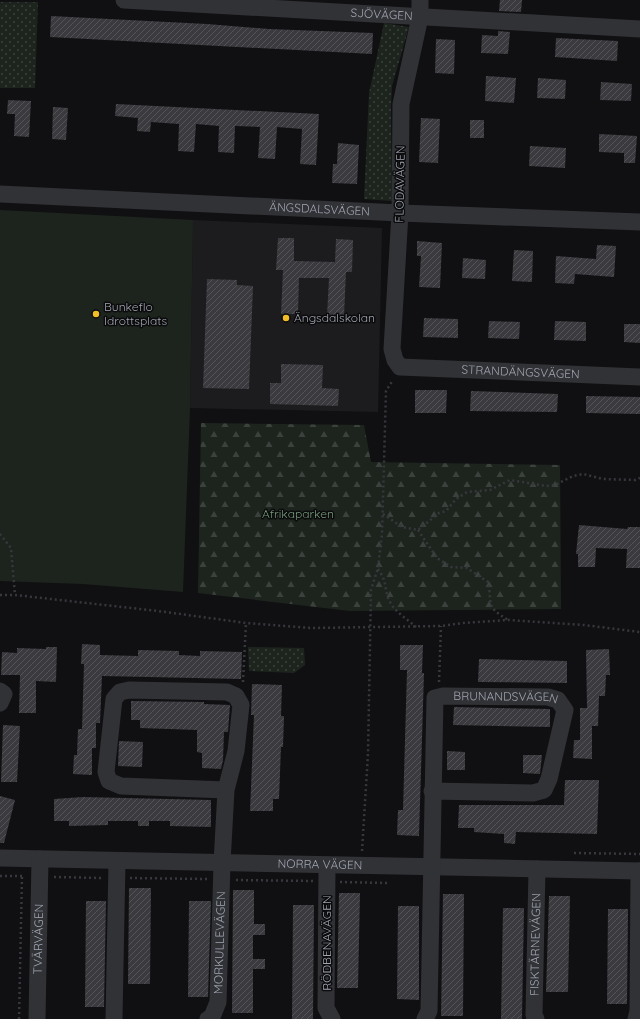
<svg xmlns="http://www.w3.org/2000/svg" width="640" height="1019" viewBox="0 0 640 1019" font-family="Quicksand,sans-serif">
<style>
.built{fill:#1c1c1f}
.grass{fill:url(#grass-dots)}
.forest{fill:url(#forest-firs)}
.garden{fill:#1d241e}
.building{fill:url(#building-hatch)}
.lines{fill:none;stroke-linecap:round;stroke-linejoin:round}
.path{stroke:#37383d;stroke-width:2.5;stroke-dasharray:2 3;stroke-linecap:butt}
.minor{stroke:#313236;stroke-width:17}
.poi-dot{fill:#f1be28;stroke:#0b0b0c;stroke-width:1.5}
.labels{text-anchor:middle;stroke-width:3;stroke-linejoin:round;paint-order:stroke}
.street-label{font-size:12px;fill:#a1a5b2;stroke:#0b0b0c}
.poi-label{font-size:12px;fill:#a1a5b2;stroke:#0b0b0c;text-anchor:start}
.park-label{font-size:12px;fill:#789e7d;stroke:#0b0b0c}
</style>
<defs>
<pattern id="grass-dots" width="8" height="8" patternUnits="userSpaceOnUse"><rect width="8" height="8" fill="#1d241e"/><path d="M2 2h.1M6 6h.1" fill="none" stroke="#3b413c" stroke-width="1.8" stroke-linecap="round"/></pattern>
<pattern id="forest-firs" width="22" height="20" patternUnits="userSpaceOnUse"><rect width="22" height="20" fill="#1d241e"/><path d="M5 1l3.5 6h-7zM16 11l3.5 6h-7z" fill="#3b413c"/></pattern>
<pattern id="building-hatch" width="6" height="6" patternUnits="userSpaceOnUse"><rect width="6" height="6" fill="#3a3a3f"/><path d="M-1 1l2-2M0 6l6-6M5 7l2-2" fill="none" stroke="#535458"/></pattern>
</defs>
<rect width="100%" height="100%" fill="#101012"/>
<path class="built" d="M193 220 382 228 378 412 190 408Z"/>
<path class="grass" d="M0 2H38L35 88H0Z
M384 23 409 27 392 86 391 107 392 201 364 199 369 93Z
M248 647 304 648 305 665 294 673 249 671Z"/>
<path class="forest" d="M201 423 364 425 371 462 560 465 561 609 350 611 198 593Z"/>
<path class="garden" d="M0 210 193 220 190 408 183 592 83 584 0 581Z"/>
<path class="building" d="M500 0H522L521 12 499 11Z
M51 16 207 24 269 29 373 33 372 54 50 37Z
M498 31 510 32 508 54 481 53 482 35 498 36Z
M556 38 618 41 617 61 555 57Z
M436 39 455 40 454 74 435 73Z
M486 76 516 78 514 103 485 101Z
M538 78 566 80 565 99 537 98Z
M601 82 632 84 631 101 600 100Z
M8 100 31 101 29 137 14 136 15 114H7Z
M116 104 319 114 316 165 300 164 302 129 277 127 275 159 258 158 260 127 235 126 234 153 218 152 219 126 196 124 194 152 178 151 179 124 151 122 150 132 137 131 138 118 115 116Z
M53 107 68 108 66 140 52 139Z
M421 118 440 119 438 163 419 162Z
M470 120H484V138H470Z
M599 134 637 136 635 163H624V153L599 152Z
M338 143 359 145 357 184 332 183 333 164H337Z
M530 146 566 148 565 168 529 166Z
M278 238H294V261L335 262 336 239 353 240 352 272H346L344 316H327L329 278H299L298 314H281L283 270H276Z
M417 241 442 243 440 288 419 287 421 256H417Z
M597 245 616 246 614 277 575 274 574 284 555 283 556 256 596 259Z
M514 250 533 251 532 282 512 281Z
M463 258 486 260 485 279 462 278Z
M207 279 237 280V285L253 286 249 389 203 388Z
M424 318 458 319V338L423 337Z
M489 321 520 322 519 339 488 338Z
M555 321 586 322V341L554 340Z
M624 324H640V343L624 342Z
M281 364 323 365 322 388 339 389 338 406 270 404V383H281Z
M415 390H447L446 413H415Z
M471 391 558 394 557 412 470 411Z
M586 396 640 397V414L586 413Z
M579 525 627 529 628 527H640V568H626L627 549 596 548 595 567H578V554H576Z
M82 644 100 645V655L138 656V650L179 651V655L200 656V651L242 652 241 679 102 676 100 723H96V748H92V775L73 774 74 755H77L78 729H82L84 664H81Z
M400 645H423L422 673H424L419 836 397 835 398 810H403L407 670H400Z
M46 647H57L56 682 36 681V713H19L20 675H1L2 652 17 653V648L46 649Z
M609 649 610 675H606L605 696H599L598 726H592V759L573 758 574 740H580V708H587L586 650Z
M479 659 567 661V683L478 682Z
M252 684 282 685 281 716H284L283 747H281L279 799H273V811H250L254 715H251Z
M131 701 204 702V704L230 705 228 732H224L223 760 221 769 202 768V753L197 752V730L140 728V720H131Z
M454 707 550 709V727L453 725Z
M3 725 20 726 17 782H1Z
M119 741 143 742 142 767 118 766Z
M447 751 465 752V770H447Z
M523 755H542L540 774 523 773Z
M565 780H599L597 834 516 832 515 844 504 843V834L474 832V828H458L459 805H564Z
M0 796 15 800 4 843H0Z
M83 797 211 800V827L170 826V821H149V826H138V821H108V825L69 826V821H54V799Z
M129 888H151L150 984H128Z
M233 890H254V924H265V935H253V959H265V969H253V1013H232Z
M339 893H360L358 988H337Z
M443 894H464L463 1016H441Z
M549 896H570L568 992H546Z
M86 901H106L104 1007H85Z
M189 901H211L208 997H188Z
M293 905H314L313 1019H292Z
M398 906H419V1000L397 999Z
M503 908H524L522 1019H501Z
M608 909H628L627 1004H607Z"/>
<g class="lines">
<path class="path" d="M383 514 402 527 418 530 439 513 446 511 456 499 467 492 490 490 510 480 546 486 555 485 573 476 583 474 603 479 635 480 640 478
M418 530 437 558 451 567 467 568 488 582C493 606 484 605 508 620
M0 534 11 548 15 595
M378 569C387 582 384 585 388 598 393 611 406 618 416 627
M0 595H15L158 611 246 623 311 628 441 626 463 623 508 620 584 625 640 632
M243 682 246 623
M439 682 441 626
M362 851 368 754 371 590 378 568 382 534 386 391 393 380
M574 853 640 854
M0 876H25
M54 877 101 878
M130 878 207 879
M236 880 313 881
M340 882 387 883
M19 1019 22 876"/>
<g class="minor">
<path id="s1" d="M124 0 640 29"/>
<path id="s2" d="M420 0V17L401 104 400 213 392 349 395 360 400 367 640 377"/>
<path id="s3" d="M0 194 400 213 640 222"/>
<path d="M0 691 4 694 0 703"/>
<path id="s4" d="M0 858 640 871"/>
<path d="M327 865 326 1008 332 1019"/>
<path id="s5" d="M37 1019 40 859"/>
<path d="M114 1019 117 861"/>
<path id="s6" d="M208 1019 212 1017 218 1002 222 863 226 790 236 751 241 705 236 696 227 692 129 690 120 692 114 699 106 772 109 781 121 786 226 790"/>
<path id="s7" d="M425 1019 429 1011 435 698 443 696 548 697 558 700 565 710 549 779 544 790 533 793 432 791"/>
<path id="s8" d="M536 1019 534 1015 537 869"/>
<path d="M636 1019 638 1011 639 871"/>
</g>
</g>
<g class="poi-dot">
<circle cx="96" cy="314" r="4"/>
<circle cx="286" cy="318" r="4"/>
</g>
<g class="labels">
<g class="street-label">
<text dy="4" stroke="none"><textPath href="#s1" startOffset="258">SJÖVÄGEN</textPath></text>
<text transform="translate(400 184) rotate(-89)" y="4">FLODAVÄGEN</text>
<text dy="4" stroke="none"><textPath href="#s3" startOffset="320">ÄNGSDALSVÄGEN</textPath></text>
<text dy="4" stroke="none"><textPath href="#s2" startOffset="492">STRANDÄNGSVÄGEN</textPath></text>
<text dy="4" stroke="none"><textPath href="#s7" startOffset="393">BRUNANDSVÄGEN</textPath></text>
<text dy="4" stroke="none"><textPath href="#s4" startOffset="320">NORRA VÄGEN</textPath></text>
<text dy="4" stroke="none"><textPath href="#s5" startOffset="80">TVÄRVÄGEN</textPath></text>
<text dy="4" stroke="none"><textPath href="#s6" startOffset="80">MORKULLEVÄGEN</textPath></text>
<text transform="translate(327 943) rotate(-90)" y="4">RÖDBENAVÄGEN</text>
<text dy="4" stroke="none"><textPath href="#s8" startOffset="75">FISKTÄRNEVÄGEN</textPath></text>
</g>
<g class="poi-label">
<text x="104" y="311">Bunkeflo<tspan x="104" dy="14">Idrottsplats</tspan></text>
<text x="294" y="322">Ängsdalskolan</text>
</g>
<g class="park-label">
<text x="298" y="518">Afrikaparken</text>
</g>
</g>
</svg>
